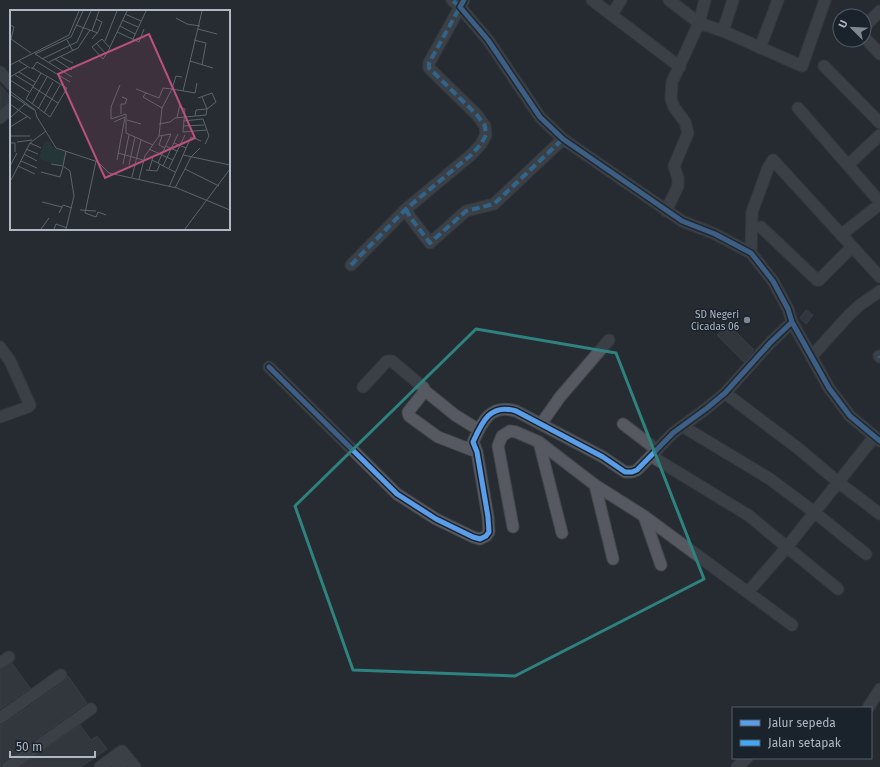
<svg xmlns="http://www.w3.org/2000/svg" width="880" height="767" viewBox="0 0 880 767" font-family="'Fira Sans',sans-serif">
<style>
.building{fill:#41464c;stroke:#4d535a}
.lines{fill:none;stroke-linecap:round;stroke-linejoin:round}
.minor-casing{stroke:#43484c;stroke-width:13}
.minor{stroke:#565961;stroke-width:11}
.quiet{stroke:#3fa9f5;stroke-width:4;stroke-dasharray:8 4;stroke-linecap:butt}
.cycleway-casing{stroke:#1a222c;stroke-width:8}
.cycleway{stroke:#5a9eea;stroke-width:5}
.marked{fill:none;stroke:#2f837f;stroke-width:3;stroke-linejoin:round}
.poi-dot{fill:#7e8691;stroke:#1a222c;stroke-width:1.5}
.labels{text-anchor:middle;stroke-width:3;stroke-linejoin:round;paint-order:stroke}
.poi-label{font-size:10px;fill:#aeb7c4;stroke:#1a222c;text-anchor:end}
.inset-road{fill:none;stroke:#5c646c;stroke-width:1}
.view{fill:#bb5080;fill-opacity:0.15;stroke:#bb5080;stroke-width:2}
.inset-edge{fill:none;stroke:#aeb7c4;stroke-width:2}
</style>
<rect width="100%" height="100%" fill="#262c32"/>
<path class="building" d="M0 85 11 98V101L7 103 0 109Z
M806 310 813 315 806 324 800 318Z
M728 324 754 350 744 362 717 335Z
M12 663 30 688 0 709V670Z
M68 676 87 703 4 761 0 767V725L4 724 65 681Z
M80 725 91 740 97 736 107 749 81 767H20Z"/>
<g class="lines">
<defs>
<path id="minor" d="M464 0 460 7 488 40 540 117 563 139 682 221 715 234 751 253 773 281 788 309 792 322 829 388 850 416 880 441
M592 0 680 67
M669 0 699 23 723 31 802 66 825 0
M612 14 621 0
M864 27 880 11
M723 31 733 0
M864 37 880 54
M760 48 778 0
M824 66 880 123
M0 72 11 84
M798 108 880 202
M0 118 11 108
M848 165 880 135
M406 209 410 217 430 243 466 211 494 204 563 139
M666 211 678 186V178L674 166 688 133 685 122 674 107 671 99 672 82 699 23 705 0
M761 227 817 280H819L852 247
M841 235 880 204
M751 253 752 212 768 168 773 160 880 277
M351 265 406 209 471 155 481 144 486 135 485 126 477 115 429 68V63L460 7 452 0
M0 347 10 361 30 405 28 407 0 417
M879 356 880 357
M811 357 849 315 860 305 880 291
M269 367 397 494 436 519 473 537 480 539 486 536 489 532 488 517 477 452 473 442C482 422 490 403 516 411L603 457 625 472H632L637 470 673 433 707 408 725 393 770 343 792 322
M363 387 387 361H392L424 388V392L408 412 409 416 438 437 477 452
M424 390 455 415 479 430
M725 393 799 449 838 482 880 514
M541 424 560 397 609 340
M623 424 657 450
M682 426 770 479 814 512 866 554
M539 442 562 533
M651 456 748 515 838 589
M595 485 613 559
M644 516 661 565
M513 527 498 446 502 436 510 431 516 432 539 442 595 485 644 516 792 625
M748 592 787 547 874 437
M0 663 9 657
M868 708 880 689
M0 718 61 675
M8 767 91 709
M100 767 122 751 135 767
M117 767 128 758
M737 767 747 758"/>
</defs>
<use href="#minor" class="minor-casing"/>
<use href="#minor" class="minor"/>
<path class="quiet" d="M406 209 410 217 430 243 466 211 494 204 563 139
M351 265 406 209 471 155 481 144 486 135 485 126 477 115 429 68V63L460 7 452 0
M879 356 880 357"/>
<defs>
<path id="cycleway" d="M464 0 460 7 488 40 540 117 563 139 682 221 715 234 751 253 773 281 788 309 792 322 829 388 850 416 880 441
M269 367 397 494 436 519 473 537 480 539 486 536 489 532 488 517 477 452 473 442C482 422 490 403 516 411L603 457 625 472H632L637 470 673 433 707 408 725 393 770 343 792 322"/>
</defs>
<use href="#cycleway" class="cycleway-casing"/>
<use href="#cycleway" class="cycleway"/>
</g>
<path d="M0 0H880V767H0ZM476 329 616 353 704 579 515 676 353 670 295 506Z" fill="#262c32" fill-opacity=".55" fill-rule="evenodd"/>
<path class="marked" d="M476 329 616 353 704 579 515 676 353 670 295 506Z"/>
<circle class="poi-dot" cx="747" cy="320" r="4"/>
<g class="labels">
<g class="poi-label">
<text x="739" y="318">SD Negeri<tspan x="739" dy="12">Cicadas 06</tspan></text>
</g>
</g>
<g transform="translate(10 10)">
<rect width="220" height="220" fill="#262c32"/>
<path d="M38 130 43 138 55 142 53 156 29 149 33 134Z" fill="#243638"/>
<path class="inset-road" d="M115 4 131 11M220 5V26M166 8 177 14 190 16M112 10 128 17M0 15 4 17 1 29 21 43M66 15 88 23M110 16 125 24M188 19 207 24M82 21 89 1M107 22 129 32 134 19M82 29 88 22 92 12 86 9M92 29 100 38 93 49 82 37ZM123 29 136 1M57 30 63 41M184 30 196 33 192 55M95 31 107 1M86 33 96 44M100 37 117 1M51 47 63 53M32 49 67 32 81 1M45 49 62 60M9 51 20 58M180 51 203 58M39 52 68 38 80 20M0 55 59 25 69 1M21 58H23L31 63 40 68 50 74 57 78 40 107 16 89 31 63M22 59 27 52 60 72M9 62 25 72M5 65 23 76M0 67 17 57M62 67 25 44 61 27 73 1M0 70 19 82M110 75 101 97V109L116 104V123L143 135M23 77 48 93M126 79 149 88 153 78 162 79 166 66 172 67M0 81 25 100 27 107 46 138 88 152 99 163 167 178 220 200M173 81 192 1M136 83 133 87 152 98M0 84 24 100M0 94 21 109M22 94 37 67M170 97 175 99 173 122 197 120M28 99 43 72M34 103 50 75M111 104V94H115L117 89 112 87M185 106 186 100 197 99 206 92 202 83 188 88M0 108 15 94M167 108 170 94M117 110 131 114M173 111 193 109 199 126 195 134M104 112 115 107 107 150M149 114 160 112 165 108 196 105 197 99 192 87M173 116 194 115M0 117 18 106M0 126H20M152 126 149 135 155 138M7 132 22 130M0 133H5V142M20 133 31 138M164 133 176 138M156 136 167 141M190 138 181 147 175 159 209 176M16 139 28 144M139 139 163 150M56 141 53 156 60 161 64 186 56 219M108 143 133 150M14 144 27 151M173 145 220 155M142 150 165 162M11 151 27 158M86 151 75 203 86 207 88 202 96 205M148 153 161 124 149 126M41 154 53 156M113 154 119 125M119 155 125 127M0 156 7 143M8 156 25 164M153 156 168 124M159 158 175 125M136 160 147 161 150 154M139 160 143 147M31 162 50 167 53 157M122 167 131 130M129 169 135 146 149 126 152 98 162 79 185 83 187 73M1 170 20 133 36 121M159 177 181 127 191 131M165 178 175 159M32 192 52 197M70 200 86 201M49 203 53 195 62 198M31 219 39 208M44 219 46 214 57 218M175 219 220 159"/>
<path class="view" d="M139 24 185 128 95 168 48 64Z"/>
<rect width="220" height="220" class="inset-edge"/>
</g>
<rect x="732" y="707" width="140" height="52" fill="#1a222c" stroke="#555e69"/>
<rect x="740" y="720" width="20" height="6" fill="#5a9eea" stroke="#555e69"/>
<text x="768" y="727" font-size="12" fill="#aeb7c4">Jalur sepeda</text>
<rect x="740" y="740" width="20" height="6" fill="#3fa9f5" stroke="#555e69"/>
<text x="768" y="747" font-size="12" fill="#aeb7c4">Jalan setapak</text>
<g transform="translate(852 28) rotate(294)"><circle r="19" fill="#1a222c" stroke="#555e69"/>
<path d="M0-3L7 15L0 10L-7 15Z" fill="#7e8691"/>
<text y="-6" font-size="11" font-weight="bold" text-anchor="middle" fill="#aeb7c4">U</text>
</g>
<path d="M10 751v6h85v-6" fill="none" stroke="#aeb7c4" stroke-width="2"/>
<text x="16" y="751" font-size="12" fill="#aeb7c4" stroke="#1a222c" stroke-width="3" paint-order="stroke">50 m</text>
</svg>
